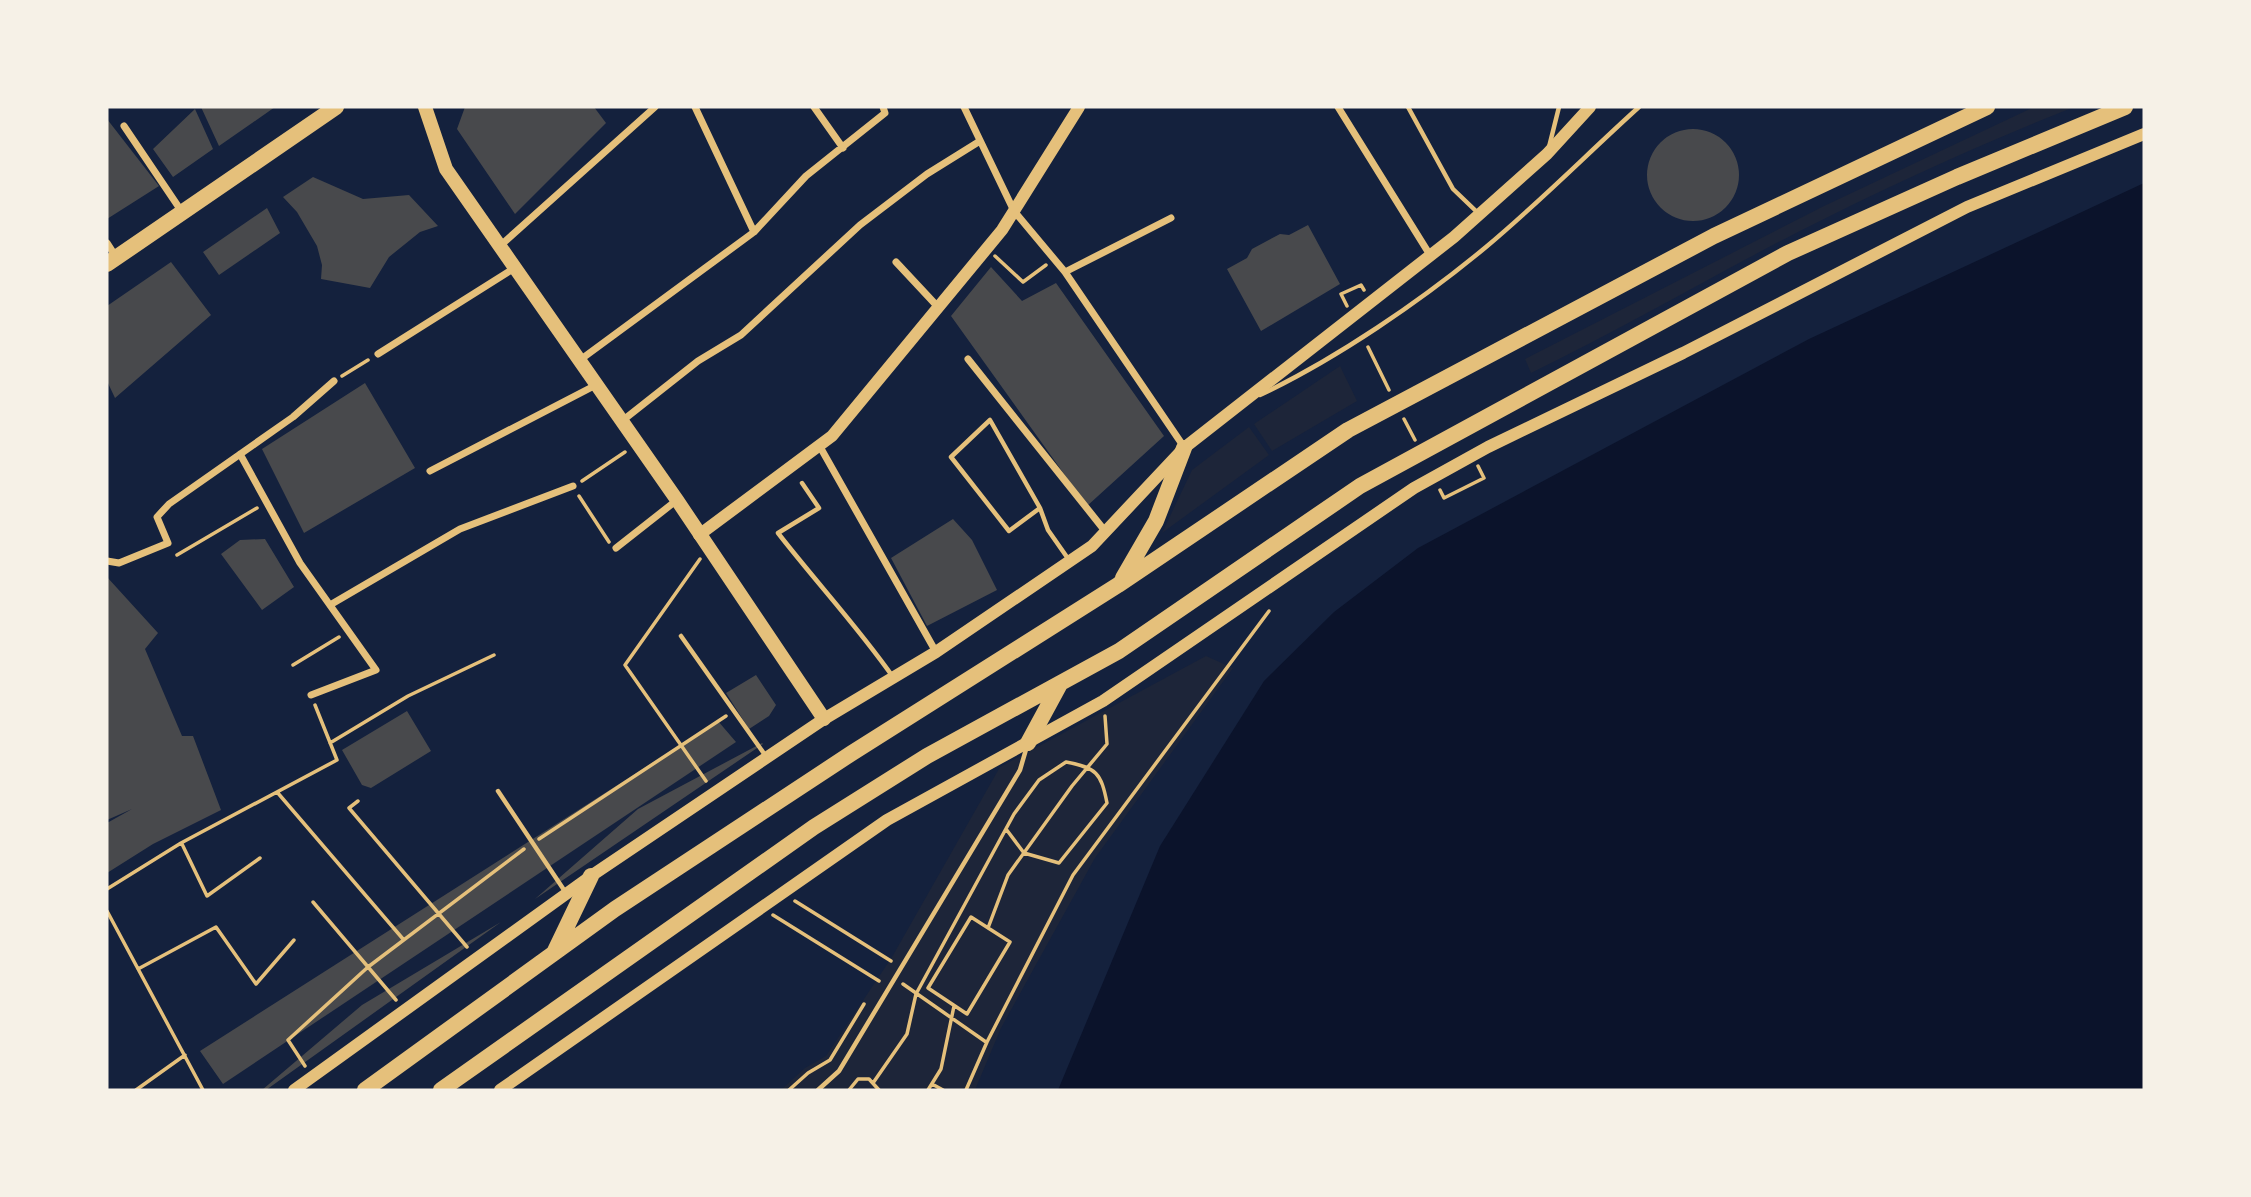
<svg xmlns="http://www.w3.org/2000/svg" width="2251" height="1197" viewBox="0 0 2251 1197" font-family="Ubuntu,sans-serif">
<style>
.green{fill:#1d2539}
.water{fill:#0b132b}
.building{fill:#48494c}
.lines{fill:none;stroke-linecap:round;stroke-linejoin:round}
.path{stroke:#e5c07b;stroke-width:3.5}
.service{stroke:#e5c07b;stroke-width:4.5}
.minor{stroke:#e5c07b;stroke-width:7}
.tertiary{stroke:#e5c07b;stroke-width:12}
.secondary{stroke:#e5c07b;stroke-width:14}
.primary{stroke:#e5c07b;stroke-width:16}
</style>
<rect width="100%" height="100%" fill="#14213d"/>
<path class="green" d="M2034 107H2074C1981 144 1888 186 1798 232 1708 278 1622 329 1531 373L1525 359 1824 206Z
M1340 366 1357 401 1272 451 1254 424Z
M1249 427 1269 455 1162 533 1192 470Z
M1206 656 1233 668 1095 858 1001 1028 975 1090H781L805 1068 826 1056 892 957 1000 767Z"/>
<path class="water" d="M2144 183V1090H1058L1160 846 1264 681 1334 612 1418 548 1809 339Z"/>
<path class="building" d="M201 107H275L219 146Z
M465 107H594L606 123 515 214 457 129Z
M195 109 213 149 173 177 153 149Z
M107 119 159 186 107 219Z
M1647 175a46 46 0 1 1 92 0a46 46 0 1 1-92 0Z
M313 177 363 199 409 195 438 226 420 232 389 257 370 288 321 279 322 265 317 246 297 212 283 197Z
M267 208 280 233 219 275 203 252Z
M1308 225 1340 284 1261 331 1227 269 1247 258 1252 249 1280 234 1289 235Z
M171 262 211 315 115 398 107 381V306Z
M991 267 1022 301 1056 283 1164 436 1087 506 951 316Z
M365 383 415 468 304 533 262 449Z
M953 519 972 540 997 590 927 626 891 558Z
M265 539 294 587 262 610 221 554 240 540Z
M107 577 158 633 145 649 182 736H193L221 810 153 844 107 873V823L132 809 107 820Z
M756 675 776 705 769 716 749 729 726 693Z
M407 711 431 751 371 788 362 785 342 750Z
M718 721 736 742 223 1084 200 1051Z
M762 743 763 744 535 899 638 809Z
M501 922 266 1090H262L362 1005Z"/>
<g class="lines">
<path class="path" d="M995 256 1023 282 1046 265
M1347 306 1341 294 1361 285 1364 290
M1368 347 1389 390
M342 376 368 360
M1404 419 1415 440
M582 481 625 452
M1440 490 1444 498 1484 478 1478 466
M579 496 609 542
M177 555 257 508
M700 559 625 665 706 781
M293 665 339 637
M330 743 408 696 494 655
M277 792 403 939
M358 801 349 808 467 947
M539 839 726 716
M182 844 207 896 260 858
M107 889 181 843 337 760 315 705
M795 901 891 961
M313 902 396 1000
M107 911 203 1090
M773 915 879 981
M971 917 1010 942 967 1014 928 988Z
M988 928 1008 875 1072 786 1107 744 1105 716
M138 969 216 927 256 984 294 940
M903 984 986 1042
M305 1066 288 1040 368 967 524 849
M873 1083 907 1034 916 994 1014 814 1039 780 1066 762C1097 768 1101 773 1107 803L1059 863 1024 853 1006 829
M932 1084 943 1090
M136 1090 185 1055
M789 1090 808 1073 830 1060 864 1004
M849 1090 858 1079H869L879 1090
M928 1090 941 1069 954 1006
M966 1090 987 1042 1073 875 1269 611"/>
<path class="service" d="M1408 107 1453 189 1477 212
M1549 147 1559 107
M1260 395C1336 359 1421 301 1486 247 1540 202 1588 153 1639 107
M802 483 819 508 778 533C816 582 858 627 893 677
M1040 508 1009 531 951 457 990 420 1040 508 1048 530 1069 560
M681 636 765 755
M498 791 566 893
M818 1090 839 1071 1020 770 1027 746"/>
<path class="minor" d="M695 107 754 232
M814 107 843 148
M964 107 1014 211 1065 272 1184 447
M1338 107 1430 255
M124 126 182 212
M107 243 116 257
M501 245 655 107
M896 262 938 307
M1065 272 1171 218
M378 354 516 267
M968 359 1105 531
M580 360 754 232 806 176 885 113 883 107
M622 421 698 361 741 335 860 225 927 174 980 141
M819 445 936 652
M240 454 300 563 376 670 311 695
M430 471 596 385
M616 548 677 500
M107 561 119 563 168 543 157 517 169 504 293 417 334 381
M330 605 460 529 573 486"/>
<path class="tertiary" d="M699 535 832 436 1002 230 1079 107
M294 1090 591 876 824 719 936 652 1092 546 1184 448 1454 237 1547 154 1590 107
M500 1090 887 820 1103 701 1414 488 1488 447 1683 353 1967 207 2144 134"/>
<path class="secondary" d="M425 107 446 169 677 500 824 719"/>
<path class="primary" d="M107 264 336 107
M1123 578 1156 521 1184 448
M1028 743 1060 684
M554 953 591 876
M365 1090 615 909 852 753 1118 585 1348 430 1714 236 1987 107
M441 1090 814 827 927 756 1119 651 1360 486 1788 253 1957 177 2125 107"/>
</g>
<rect width="2251" height="1197" fill="none" stroke="#f6f1e7" stroke-width="217"/>
</svg>
